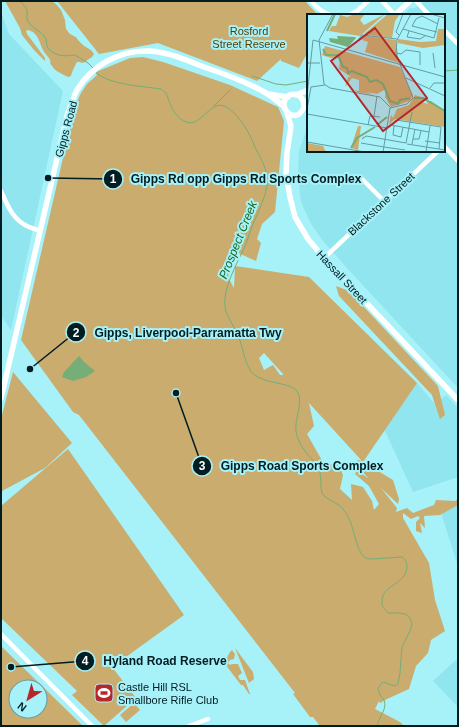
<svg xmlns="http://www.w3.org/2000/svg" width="459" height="727" viewBox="0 0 459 727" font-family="Arial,sans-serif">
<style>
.built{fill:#91e5ef}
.green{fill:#c9ac6e;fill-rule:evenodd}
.water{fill:#75ae77}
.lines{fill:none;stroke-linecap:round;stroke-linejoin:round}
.stream{stroke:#75ae77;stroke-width:1}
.minor{stroke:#fff;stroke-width:4.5}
.major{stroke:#fff;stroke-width:5.5}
.labels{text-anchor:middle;stroke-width:4;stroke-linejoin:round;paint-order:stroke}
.park-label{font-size:11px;fill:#553e00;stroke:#a7f1f9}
.street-label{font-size:11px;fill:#001d21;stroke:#a7f1f9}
.poi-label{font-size:11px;fill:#001d21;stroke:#a7f1f9;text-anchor:start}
.water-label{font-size:12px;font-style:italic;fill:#176922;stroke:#a7f1f9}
.inset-river{fill:none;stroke:#75ae77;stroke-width:2}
.inset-road{fill:none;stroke:#649ca3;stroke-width:1}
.view{fill:#b6262b;fill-opacity:0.15;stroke:#b6262b;stroke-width:2}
.inset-edge{fill:none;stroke:#001d21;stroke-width:2}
.leader{fill:none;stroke:#001d21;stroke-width:1.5}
.callout-dot{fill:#001d21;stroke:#a7f1f9;stroke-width:1.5}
.mark-label{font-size:12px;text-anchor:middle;font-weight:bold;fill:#fff}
.callout-label{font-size:12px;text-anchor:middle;font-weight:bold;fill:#001d21;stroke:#a7f1f9;stroke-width:4;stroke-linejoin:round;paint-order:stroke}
</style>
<rect width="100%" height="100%" fill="#a7f1f9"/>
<path class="built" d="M425 1H458V388L347 268 323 241 311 224 301 202 298 174 299 151 308 126V151H444V15H403L410 8H415Z
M1 12 9 34 63 91 11 330 1 316Z
M417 383 435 404 446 395 458 408V477L413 492 386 433 374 413Z
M458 505V566L441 513Z
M458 658V707L433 681Z"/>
<path class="green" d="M5 1H52L57 5 61 10 65 20 66 29 70 34 76 37 78 40 84 46 91 50 94 54 92 57 83 63 79 62H77C75 65 72 72 71 76L68 77C62 74 55 71 52 66 49 62 51 64 50 60 49 57 46 55 44 52 39 43 39 33 28 30L26 31 27 34 45 58V61L34 50 22 35 20 28Z
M57 1H305L318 15H308V52L299 68 281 61V59L257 81 158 43 99 54Z
M143 57 163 62 230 85 278 107 284 121 275 212 262 224 257 239 261 243 256 261 236 252 227 280 229 279 234 288 235 266 309 277 417 383 363 462 393 480 399 499 398 504 381 488 397 508 396 512 407 508 413 513 434 505 436 500 455 501 458 499V505L440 515 424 516 425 528 420 523 422 533 416 531V522L420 518 418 516 411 519 403 513V518L429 563 435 600 445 631 431 640 428 653 416 666 409 689 387 699 380 703 379 701 375 709 400 722 404 726H320L313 717H310L293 694 295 693 79 415 73 412 21 340 75 106 81 93 87 84 97 75 96 72 130 58ZM264 353 283 374V375H280L273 365 264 370 259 358ZM309 403 362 461 359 460 354 462 369 479 357 470 355 474 369 486 379 504 374 510 372 501 363 487 351 484 352 500 340 489 343 475 338 464H324L307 434 314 426Z
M336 286 349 291 438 386 445 415 440 419 432 395 339 296Z
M13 372 72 443 45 468 2 491 1 502V419Z
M68 449 184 615 112 667 136 698 104 726 72 695 77 691 1 618V506Z
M1 646 83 726H1ZM16 687H40V711H16Z
M235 648 253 672 254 679 249 683Z
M232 650 235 654 234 659 230 660 228 663 230 665 232 664H238L242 673 238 676 240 680H245L250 694H249L243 685H241L225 664C226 660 229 652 232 650Z
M134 703 140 710 126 722 120 715Z"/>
<path class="water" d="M79 356 84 362 95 371 86 377 73 381 62 377 64 372Z"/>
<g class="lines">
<path class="stream" d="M20 1C22 4 27 7 27 11 28 16 25 17 29 23 33 29 41 31 45 37 47 40 46 43 47 46 48 49 49 49 51 51 59 57 65 56 75 55L88 63 93 68
M444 71 458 70
M96 73C111 85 141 86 161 89 162 90 165 92 166 93 167 95 168 99 169 101 172 109 177 119 186 122 202 128 211 96 228 108 240 116 250 134 255 147 260 157 266 166 267 178 268 191 262 203 257 215 252 225 249 236 245 246 237 264 220 292 226 312 229 320 235 327 238 336 243 347 244 360 250 370 252 375 260 378 265 380 273 383 290 384 296 390 305 400 294 420 296 431 297 440 303 449 308 455 311 459 316 462 318 467 322 475 320 484 322 493 326 499 333 501 340 506 344 509 348 516 350 521 354 529 357 554 366 558 368 559 370 559 372 559L402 557C405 559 406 561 407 565 407 569 406 574 403 577 396 586 381 588 382 603 382 607 385 610 388 613H399L405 614 410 618 412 624 410 631 402 647 400 673 398 684 395 686 383 682 382 683 378 688C378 689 380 695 380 695 381 697 383 698 384 700 388 709 378 718 377 726
M252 76 276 84 286 85 308 81
M214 106 231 89"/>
<path class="minor" d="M311 1C316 7 321 12 330 15
M382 1 395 15
M416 1 429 15
M349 15 357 11 368 1
M444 30 458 44
M444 146 458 161
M362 179 384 201
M1 191C7 204 12 218 25 225 30 228 35 229 40 231
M324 258 438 151
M1 634 92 726
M189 726 208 719"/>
<path class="major" d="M395 15 410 1
M268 94 288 97
M296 95 308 90
M304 106C303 89 283 92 284 105 284 109 286 111 288 113 300 121 304 107 308 100
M287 113 291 126 287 153 286 174 290 197 295 217 308 239 324 258 458 400
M1 398 67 116C70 107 73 98 77 90 92 65 120 50 149 51 168 52 187 60 204 67 225 74 247 82 266 93 272 97 278 102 284 106"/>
</g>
<defs>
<symbol id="stadium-square" viewBox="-11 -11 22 22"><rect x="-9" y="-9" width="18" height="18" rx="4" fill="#b6262b" stroke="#a7f1f9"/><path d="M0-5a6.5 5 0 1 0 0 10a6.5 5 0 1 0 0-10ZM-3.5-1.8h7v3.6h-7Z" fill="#fff"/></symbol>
</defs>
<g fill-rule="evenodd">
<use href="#stadium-square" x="93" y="682" width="22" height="22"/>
</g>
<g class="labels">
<g class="park-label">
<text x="249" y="35">Rosford<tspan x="249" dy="13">Street Reserve</tspan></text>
</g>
<g class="street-label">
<text transform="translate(66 129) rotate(-75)" y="4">Gipps Road</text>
<text transform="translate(381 204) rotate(-43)" y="4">Blackstone Street</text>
<text transform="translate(342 277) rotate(47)" y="4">Hassall Street</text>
</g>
<g class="poi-label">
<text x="118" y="691">Castle Hill RSL<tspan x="118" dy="13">Smallbore Rifle Club</tspan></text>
</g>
<g class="water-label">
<text transform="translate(238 240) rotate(-68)" y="4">Prospect Creek</text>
</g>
</g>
<g transform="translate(307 14)">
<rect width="138" height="138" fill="#a7f1f9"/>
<path d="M48 0H58L53 6 57 11 78 0 53 22 22 17 25 12H29L33 1 40 3ZM81 0H93L88 7 85 24 57 20ZM131 15H138V31L116 34 91 29V25L113 28 129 27ZM58 22 89 26 92 49 58 38 61 28 55 26ZM18 32 93 53 106 81 103 87 84 93 78 83 79 75 70 80 59 78 67 81 50 78 48 76 52 77V66L45 64 38 73 41 63H44L32 55 33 43 24 44 15 41ZM108 81 121 85 115 88 121 90 119 87H124L137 96 138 113 88 105 82 110 84 101 86 104 90 95 102 91ZM51 112H54L51 136 44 134ZM0 129 16 132 19 138H0Z" fill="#c9ac6e"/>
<path d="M30 22 48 23 49 24 41 33 23 28 22 24 31 25Z" fill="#75ae77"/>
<path class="inset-river" d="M20 17 28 0M16 35 19 41H31L36 53 40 54 41 59 45 57 60 63 63 68 69 66 76 70 83 87 91 90 93 86 103 84M107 84H116L138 97M70 111 80 103M44 134 50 124 68 113"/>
<path class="inset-road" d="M26 0 12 26 17 70 23 74 73 83 84 94M124 0 138 4M96 15 127 24 132 4M102 17 100 23 113 25 118 22M130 18 105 12 109 5 115 2 131 10M92 21 89 18 96 0M6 26 138 63M48 30 55 21 90 25M90 39 94 40 99 36 113 38V51M126 39 128 54M0 49H13M99 64 138 82M123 74 127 69H138M0 82 6 26M83 94 100 90 106 84 89 40 90 26 104 0M0 95 4 73 18 71M0 100 80 114M67 102 70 82M61 111 63 102 73 103M84 111 89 106 134 113 132 135M84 111 122 118M87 112 86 121 94 123 96 113M57 123 55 125 59 122 99 129M106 125H112L114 117M118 127 133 129M0 128 58 138M54 129 77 133M99 129 105 98M100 130 138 136M105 130 108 115M77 133 98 136M76 138 83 94M119 138 123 112"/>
<path class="view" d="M68 14 120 84 76 117 24 47Z"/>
<rect width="138" height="138" class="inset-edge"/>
</g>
<path class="leader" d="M48 178L113 179M30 369L76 332M176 393L202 466M11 667L85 661"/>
<g class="callout-dot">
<circle cx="48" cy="178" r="4"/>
<circle cx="30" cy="369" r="4"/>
<circle cx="176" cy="393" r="4"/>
<circle cx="11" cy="667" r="4"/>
<circle cx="113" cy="179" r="10"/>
<circle cx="76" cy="332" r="10"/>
<circle cx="202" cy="466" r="10"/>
<circle cx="85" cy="661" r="10"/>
</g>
<g class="mark-label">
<text x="113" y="183">1</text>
<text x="76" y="337">2</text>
<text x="202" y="470">3</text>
<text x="85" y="665">4</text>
</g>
<g class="callout-label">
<text x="246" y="183">Gipps Rd opp Gipps Rd Sports Complex</text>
<text x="188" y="337">Gipps, Liverpool-Parramatta Twy</text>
<text x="302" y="470">Gipps Road Sports Complex</text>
<text x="165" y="665">Hyland Road Reserve</text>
</g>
<rect width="459" height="727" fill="none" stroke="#001d21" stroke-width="4"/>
<g transform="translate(28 699) rotate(217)"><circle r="19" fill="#a7f1f9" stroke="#649ca3"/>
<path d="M0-3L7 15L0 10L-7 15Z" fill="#b6262b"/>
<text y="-6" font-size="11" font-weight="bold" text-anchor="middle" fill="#001d21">N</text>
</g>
</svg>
